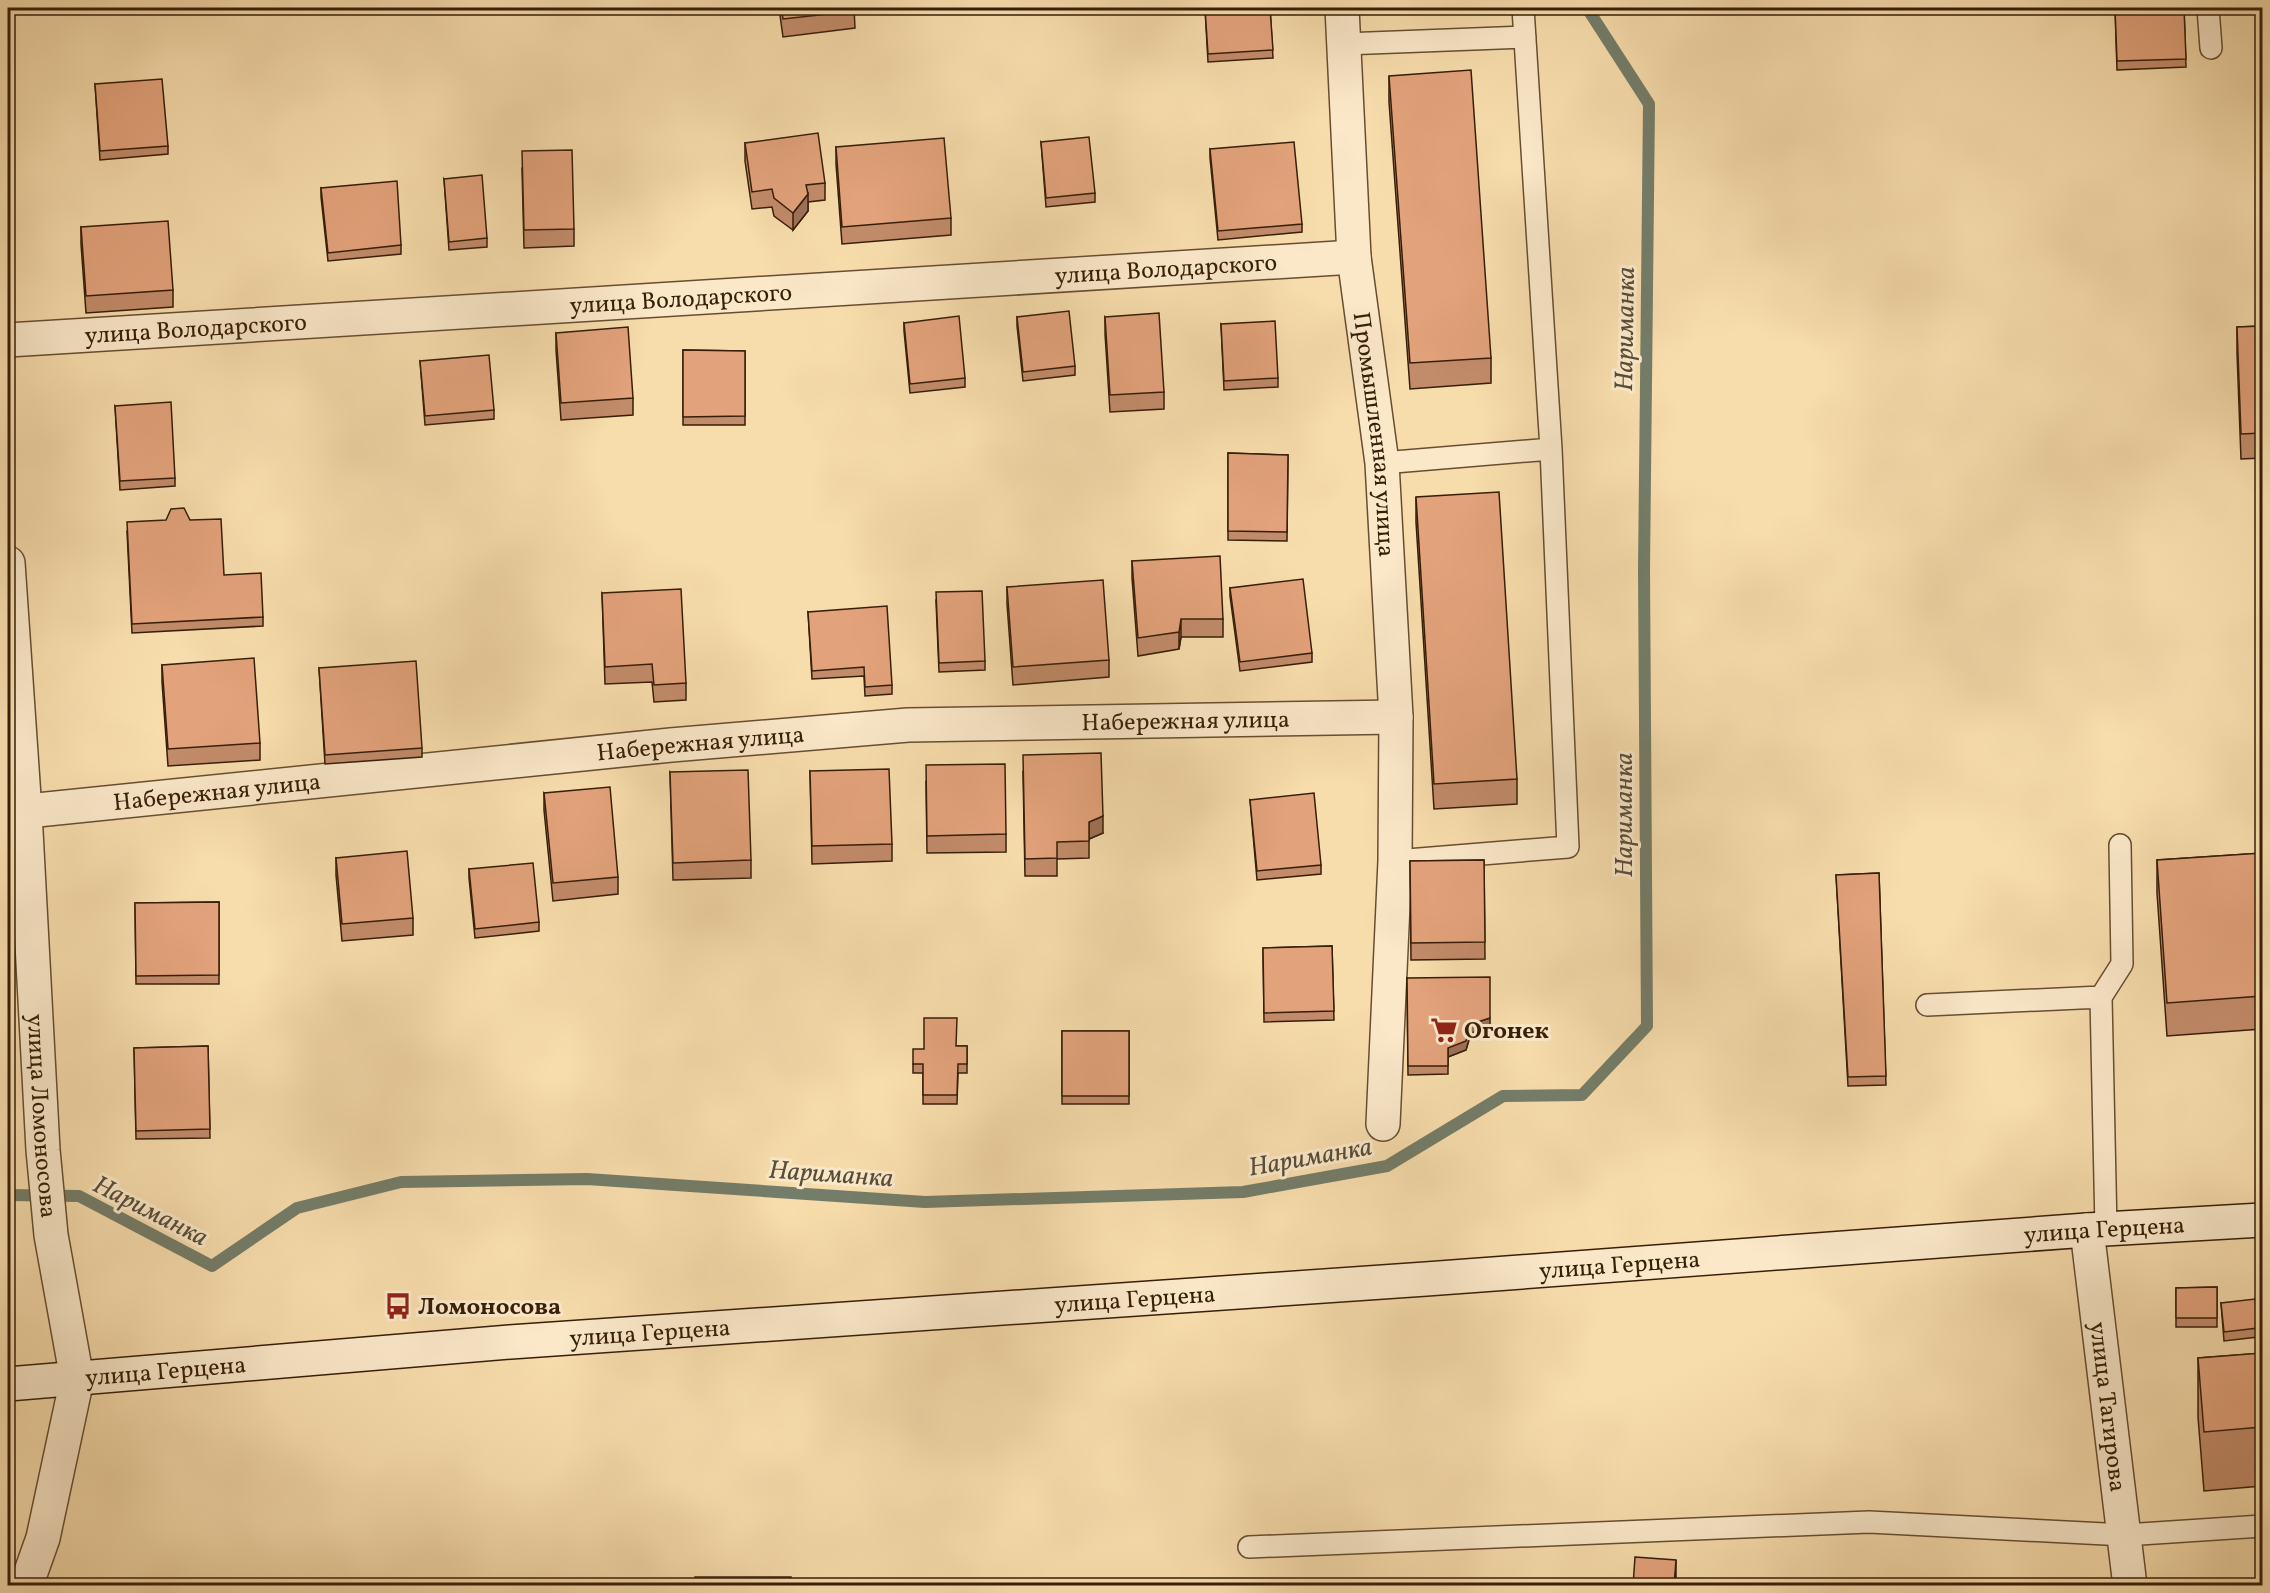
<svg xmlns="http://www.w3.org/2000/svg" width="2270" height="1593" viewBox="0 0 2270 1593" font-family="Vollkorn,serif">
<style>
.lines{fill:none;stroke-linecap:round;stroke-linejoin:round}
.stream{stroke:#747d69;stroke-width:12}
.service-casing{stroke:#674e31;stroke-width:24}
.minor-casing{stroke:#674e31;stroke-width:36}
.tertiary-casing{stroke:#674e31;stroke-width:36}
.secondary-casing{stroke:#371e08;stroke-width:36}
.service{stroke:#fae8c9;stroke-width:21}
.minor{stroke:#fae8c9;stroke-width:33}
.tertiary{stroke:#fae8c9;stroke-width:33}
.secondary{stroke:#fae8c9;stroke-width:33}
.wall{fill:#c28b6a;stroke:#371e08;stroke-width:1.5}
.shaded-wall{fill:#9e7156;stroke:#371e08;stroke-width:1.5}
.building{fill:#e2a27b;stroke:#371e08;stroke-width:1.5}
.labels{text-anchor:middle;stroke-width:6;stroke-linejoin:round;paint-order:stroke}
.street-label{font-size:24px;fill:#371e08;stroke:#fae8c9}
.poi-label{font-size:24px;font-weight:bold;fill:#371e08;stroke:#fae8c9;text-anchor:start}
.water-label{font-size:26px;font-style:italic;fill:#564d39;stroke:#fae8c9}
</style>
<rect width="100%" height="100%" fill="#f7dcac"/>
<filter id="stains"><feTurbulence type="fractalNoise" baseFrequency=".00333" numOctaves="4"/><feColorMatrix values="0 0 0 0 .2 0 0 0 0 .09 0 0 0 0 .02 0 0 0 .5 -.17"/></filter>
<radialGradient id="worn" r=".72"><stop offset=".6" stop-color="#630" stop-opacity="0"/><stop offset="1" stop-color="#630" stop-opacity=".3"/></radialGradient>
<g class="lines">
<path class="stream" d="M8 1195 79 1196 212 1266 297 1208 401 1182 587 1179 925 1202 1243 1192 1387 1166 1503 1096 1582 1095 1647 1026 1644 569 1649 104 1587 8"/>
<defs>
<path id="service" d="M2208 8 2211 48
M1344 44 1525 37
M1382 463 1551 449
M1395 861 1568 847 1551 449 1523 8
M1927 1005 2101 997
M2106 1229 2101 997 2122 964 2120 845
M1249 1547 1869 1522 2125 1535 2262 1526"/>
<g id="minor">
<path id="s1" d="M1342 8 1354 257 1382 463 1396 717 1395 861 1383 1124"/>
<path id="s2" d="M8 340 1354 257"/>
<path id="s3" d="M8 813 671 745 908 725 1396 717"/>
</g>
<g id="tertiary">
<path id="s4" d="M8 563 25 812 43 1150 51 1235 77 1379 43 1538 26 1586"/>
<path id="s5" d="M2087 1230 2130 1586"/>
</g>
<g id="secondary">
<path id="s6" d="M8 1384 510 1342 1426 1279 2087 1230 2262 1220"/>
</g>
</defs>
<use href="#service" class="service-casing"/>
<use href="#minor" class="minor-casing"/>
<use href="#tertiary" class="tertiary-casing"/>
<use href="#secondary" class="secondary-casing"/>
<use href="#service" class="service"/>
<use href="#minor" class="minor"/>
<use href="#tertiary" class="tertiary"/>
<use href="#secondary" class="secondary"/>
</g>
<path class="wall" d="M779 8H854L855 28 783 37Z
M1205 8H1270L1273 58 1208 62Z
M2115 8H2184L2186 67 2117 70Z
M1389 76 1491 358V383L1410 389 1389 102Z
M95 84 168 146V154L100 160Z
M1041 142 1095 193V202L1046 207Z
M745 143 825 183V200L808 202V211L793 230 774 216 772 207 752 209 745 161Z
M836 147 951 218V235L842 244 836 164Z
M1210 149 1302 224V232L1218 240 1210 158Z
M522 169 574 229V246L524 248Z
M444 179 487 238V247L449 250Z
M321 188 401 245V254L328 261 321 197Z
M81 227 173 290V307L86 313 81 244Z
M1017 317 1075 366V375L1023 381 1017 326Z
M1105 317 1164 392V409L1110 412 1105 334Z
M904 323 965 378V387L910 393 904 331Z
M1221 324 1278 378V387L1224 390Z
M2262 326V458L2241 459 2237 353V327Z
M556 333 633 398V415L561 420 556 350Z
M683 350 745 351V425H683Z
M420 361 494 410V419L425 425Z
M115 406 175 478V486L120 490Z
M1228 453 1288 455 1287 541 1228 540Z
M1416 497 1517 779V804L1434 809 1416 522Z
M190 520 224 575 263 617V626L132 633 127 531Z
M1132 561 1223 619V637H1181L1179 649 1138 656 1132 578Z
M1007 587 1109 660V677L1013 685 1007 604Z
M1230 588 1312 653V662L1240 671 1230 596Z
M602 593 686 683V700L654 702 652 682 605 684Z
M936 601 985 661V670L939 672Z
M808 612 892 685V694L865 696 864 676 812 679Z
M162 665 260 743V760L168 766 162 682Z
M319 668 422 748V757L325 764Z
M810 771 892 844V861L812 864Z
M670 772 751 860V878L673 880Z
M1023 772 1103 833 1089 839V858L1057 859V876H1025Z
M926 782 1006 834V852L927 853Z
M544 793 618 877V894L553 901 544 810Z
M1250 800 1321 865V874L1257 880Z
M2262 853V1029L2167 1036 2157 893V860Z
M336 858 413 918V935L342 941 336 875Z
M1484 860 1485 959 1411 960 1410 861Z
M469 869 539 922V931L475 938 469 878Z
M1879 873 1886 1085 1848 1086 1836 875Z
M219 902V984H136L135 903Z
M1332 946 1334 1020 1264 1022 1263 948Z
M1407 978 1490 1027 1471 1033 1466 1050 1448 1057V1074L1408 1075Z
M1062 1031H1129V1104H1062Z
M208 1046 210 1138 136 1139 134 1048Z
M956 1046H967V1073H958L957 1104H923V1073H913V1064L924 1049Z
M2217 1287V1327H2176V1288Z
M2221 1303 2258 1328V1337L2224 1341Z
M2262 1353V1486L2204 1491 2198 1417V1358Z"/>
<path class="shaded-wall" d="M808 194V211L793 230V213Z
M1181 619V637L1179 649V632Z
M1103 816V833L1089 839V822Z
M1490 1018V1027L1471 1033 1466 1050 1448 1057V1048L1471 1024Z
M1676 1560V1577L1675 1586H1674Z"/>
<path class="building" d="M781 8H854L855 11 783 19Z
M1205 8H1270L1273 50 1208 54Z
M2115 8H2184L2186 59 2117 61Z
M1471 70 1491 358 1410 363 1389 76Z
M162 79 168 146 100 151 95 84Z
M818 133 825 183 806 185 808 194 793 213 774 198 772 189 752 192 745 143Z
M1089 137 1095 193 1046 198 1041 142Z
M944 138 951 218 842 227 836 147Z
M1294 142 1302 224 1218 231 1210 149Z
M572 150 574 229 524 230 522 151Z
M482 175 487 238 449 242 444 179Z
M397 181 401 245 328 253 321 188Z
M168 221 173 290 86 296 81 227Z
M1069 311 1075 366 1023 372 1017 317Z
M1159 313 1164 392 1110 395 1105 317Z
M959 316 965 378 910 384 904 323Z
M1275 321 1278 378 1224 381 1221 324Z
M2262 326V433L2241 434 2237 327Z
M628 327 633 398 561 403 556 333Z
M683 350 745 351V416L683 417Z
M489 355 494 410 425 416 420 361Z
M171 402 175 478 120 481 115 406Z
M1228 453 1288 455 1287 532 1228 531Z
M1499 492 1517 779 1434 784 1416 497Z
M184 508 190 520 221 519 224 575 261 573 263 617 132 624 127 522 166 520 171 509Z
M1220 556 1223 619H1181L1179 632 1138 638 1132 561Z
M1303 579 1312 653 1240 662 1230 588Z
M1103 580 1109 660 1013 667 1007 587Z
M681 589 686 683 654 685 652 664 605 667 602 593Z
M982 591 985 661 939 663 936 592Z
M887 606 892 685 865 687 864 667 812 671 808 612Z
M254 658 260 743 168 749 162 665Z
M416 661 422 748 325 755 319 668Z
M1101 753 1103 816 1089 822V841L1057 842V858L1025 859 1023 755Z
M1005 764 1006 834 927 836 926 765Z
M889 769 892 844 812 846 810 771Z
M748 770 751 860 673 863 670 772Z
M610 787 618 877 553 883 544 793Z
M1314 793 1321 865 1257 871 1250 800Z
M407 851 413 918 342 924 336 858Z
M2262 853V996L2167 1003 2157 860Z
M1484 860 1485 942 1411 943 1410 861Z
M533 863 539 922 475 929 469 869Z
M1879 873 1886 1076 1848 1077 1836 875Z
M219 902V975L136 976 135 903Z
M1332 946 1334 1011 1264 1013 1263 948Z
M1490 977V1018L1471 1024 1466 1041 1448 1048V1066H1408L1407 978Z
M924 1018H957L956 1046H967V1064H958L957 1095H923V1064H913V1049H924Z
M1062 1031H1129V1096H1062Z
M208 1046 210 1129 136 1131 134 1048Z
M2217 1287V1318H2176V1288Z
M2255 1299 2258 1328 2224 1332 2221 1303Z
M2262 1353V1427L2204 1432 2198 1358Z
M1635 1557 1676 1560 1674 1586H1633Z
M695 1577H791V1586H695Z
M246 1582V1586H189Z"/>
<defs>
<symbol id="supermarket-bare" viewBox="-9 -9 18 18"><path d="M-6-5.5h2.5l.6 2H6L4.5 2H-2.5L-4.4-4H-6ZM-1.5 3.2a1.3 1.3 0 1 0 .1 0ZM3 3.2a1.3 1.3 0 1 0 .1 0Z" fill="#8f2418" stroke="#fae8c9" stroke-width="2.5" paint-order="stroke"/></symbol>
<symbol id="bus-bare" viewBox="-9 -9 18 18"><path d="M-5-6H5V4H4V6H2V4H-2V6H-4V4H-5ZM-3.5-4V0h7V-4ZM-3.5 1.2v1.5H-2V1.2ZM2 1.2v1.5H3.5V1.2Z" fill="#8f2418" stroke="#fae8c9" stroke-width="2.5" paint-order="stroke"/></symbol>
</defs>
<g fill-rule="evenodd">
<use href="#supermarket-bare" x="1425" y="1011" width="38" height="38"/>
<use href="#bus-bare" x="379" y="1287" width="38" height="38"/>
</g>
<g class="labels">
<g class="street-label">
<text dy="8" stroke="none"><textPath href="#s2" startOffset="1160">улица Володарского</textPath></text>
<text dy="8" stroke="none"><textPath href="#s2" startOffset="674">улица Володарского</textPath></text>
<text dy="8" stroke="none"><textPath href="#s2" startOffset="188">улица Володарского</textPath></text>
<text dy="8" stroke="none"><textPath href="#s1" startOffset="428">Промышленная улица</textPath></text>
<text dy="8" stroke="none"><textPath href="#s3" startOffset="1182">Набережная улица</textPath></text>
<text dy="8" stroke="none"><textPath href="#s3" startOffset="696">Набережная улица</textPath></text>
<text dy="8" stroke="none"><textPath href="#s3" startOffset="210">Набережная улица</textPath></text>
<text dy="8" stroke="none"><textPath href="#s4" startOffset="554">улица Ломоносова</textPath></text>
<text dy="8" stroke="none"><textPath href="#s6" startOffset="2102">улица Герцена</textPath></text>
<text dy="8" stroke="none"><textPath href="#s6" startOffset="1616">улица Герцена</textPath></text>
<text dy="8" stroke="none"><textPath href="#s6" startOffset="1130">улица Герцена</textPath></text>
<text dy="8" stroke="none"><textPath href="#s6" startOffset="644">улица Герцена</textPath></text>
<text dy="8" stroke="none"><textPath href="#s6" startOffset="158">улица Герцена</textPath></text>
<text dy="8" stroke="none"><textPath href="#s5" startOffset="178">улица Тагирова</textPath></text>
</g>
<g class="poi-label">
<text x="1464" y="1038">Огонек</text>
<text x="418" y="1314">Ломоносова</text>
</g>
<g class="water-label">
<text transform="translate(1624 329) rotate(-89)" y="9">Нариманка</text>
<text transform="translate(1623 815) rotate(-90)" y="9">Нариманка</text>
<text transform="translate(1310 1156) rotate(-10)" y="9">Нариманка</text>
<text transform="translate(831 1173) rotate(4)" y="9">Нариманка</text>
<text transform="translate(151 1210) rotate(27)" y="9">Нариманка</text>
</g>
</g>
<rect width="2270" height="1593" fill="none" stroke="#f7dcac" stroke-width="30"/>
<rect x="9" y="9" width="2252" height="1575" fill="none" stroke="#371e08" stroke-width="3"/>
<rect x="15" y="15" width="2240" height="1563" fill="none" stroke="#371e08" stroke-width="1.5"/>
<rect width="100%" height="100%" filter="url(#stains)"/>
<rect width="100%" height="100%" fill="url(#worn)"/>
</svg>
